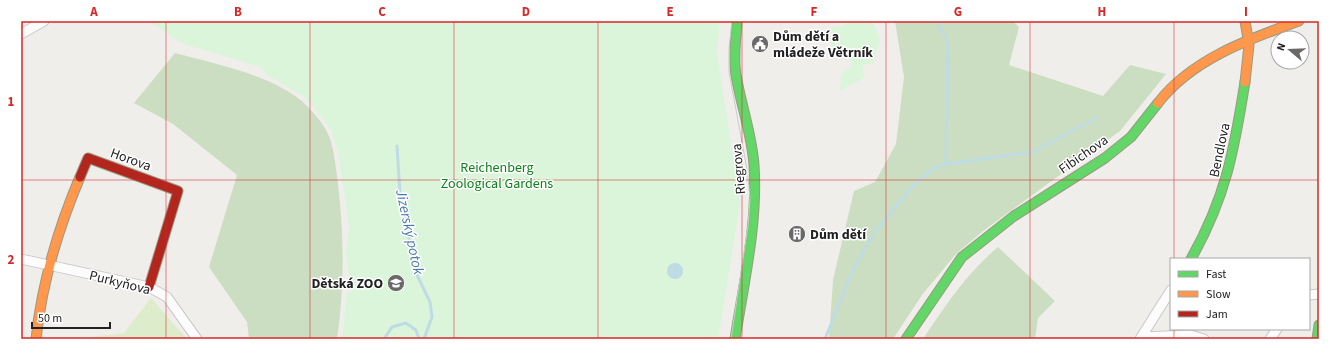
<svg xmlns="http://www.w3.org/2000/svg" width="1340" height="360" viewBox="0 0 1340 360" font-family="'Source Sans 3',sans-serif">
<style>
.grass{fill:#ddeccb}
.forest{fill:#cbdec1}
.park{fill:#daf5da}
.water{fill:#bfdbe3}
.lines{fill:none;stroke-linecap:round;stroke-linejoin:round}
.stream{stroke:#bfdbe3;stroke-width:3}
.street-casing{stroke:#c9c8c7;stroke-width:11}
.fast-casing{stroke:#999a82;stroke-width:11}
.slow-casing{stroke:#999a82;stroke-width:11}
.jam-casing{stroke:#999a82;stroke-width:11}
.street{stroke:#fdfcfc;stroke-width:9}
.fast{stroke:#63d668;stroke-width:9}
.slow{stroke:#ff974d;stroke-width:9}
.jam{stroke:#b3261e;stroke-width:9}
.tram{stroke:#ccc;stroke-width:1}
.grid{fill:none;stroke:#d62828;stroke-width:1;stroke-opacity:0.55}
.labels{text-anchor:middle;stroke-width:3;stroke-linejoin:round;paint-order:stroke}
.poi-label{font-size:14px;font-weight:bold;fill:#222;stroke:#fff;text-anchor:start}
.street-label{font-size:14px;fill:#222;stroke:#fff}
.park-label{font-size:14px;fill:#0c8416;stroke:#fff}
.water-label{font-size:15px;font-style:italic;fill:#4a7aab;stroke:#fff}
.neatline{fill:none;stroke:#d62828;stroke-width:1.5}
.grid-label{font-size:13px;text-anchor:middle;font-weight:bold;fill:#d62828}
</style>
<rect width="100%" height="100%" fill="#f0eeeb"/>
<path class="grass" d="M151 298 187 339H74L124 333Z"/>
<path class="forest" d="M895 21H1013L1019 27 1009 65 1103 96 1130 65 1166 74 1120 131 983 231 956 254 922 295 893 339H829L833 280 854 191 875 182 896 144 904 77Z
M175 53C215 64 269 74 302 101 311 110 323 122 328 134 334 147 335 162 337 176 344 230 345 285 337 339H249L247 322 209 267 237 175 173 124 134 103Z
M998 247 1055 301 1038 318 1035 339H923C945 306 967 273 998 247Z"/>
<path class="park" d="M149 21H720L717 52 740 204 718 339H342L347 292H351L346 254 349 227 338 152 331 130 312 105 303 96 267 75 260 67 181 43Z
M848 21H873L880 40 873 63 863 65 864 78 840 91 841 75 852 64 847 57H831V27L842 26Z"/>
<path class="water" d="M667 271a8 8 0 1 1 16 0a8 8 0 1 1-16 0Z"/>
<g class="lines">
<path class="stream" d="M397 146 400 193 416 273 430 302 432 317 424 339
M946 164 1033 152 1096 118
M384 339 392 327 406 323 416 330 419 339
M825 339 853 270 875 232 913 186 935 167 946 164 948 43 937 21"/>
<defs>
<path id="street" d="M21 34 44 21
M21 259 149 287 167 297 197 339
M1309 295 1319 294
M1141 337 1190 335 1204 339
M1140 339 1171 290
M1270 339 1277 329"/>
<path id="fast" d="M1191 259C1226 197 1234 151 1245 82
M735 339C744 282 758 222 754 165 752 135 741 105 736 75 733 58 736 39 737 21
M906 339 962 257 1014 216 1105 158 1131 137 1158 103
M1317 339 1319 325"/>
<path id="slow" d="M1245 82 1249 45 1245 21
M1158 103C1192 59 1249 39 1299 21
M36 339C42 282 58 229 80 177"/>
<path id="jam" d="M80 177 88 158 178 191 149 287"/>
</defs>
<use href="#street" class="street-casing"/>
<use href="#fast" class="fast-casing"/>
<use href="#slow" class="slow-casing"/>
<use href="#jam" class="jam-casing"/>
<use href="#street" class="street"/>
<use href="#fast" class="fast"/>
<use href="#slow" class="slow"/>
<use href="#jam" class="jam"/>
<path class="tram" d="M731 339 748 226 750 198 747 169 729 72V48L732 21"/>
</g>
<path class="grid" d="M166 21V339M310 21V339M454 21V339M598 21V339M742 21V339M886 21V339M1030 21V339M1174 21V259M21 180H1319M1174 329V339"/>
<defs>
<symbol id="civic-disc" viewBox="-11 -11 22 22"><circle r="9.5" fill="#6a6968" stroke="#fff"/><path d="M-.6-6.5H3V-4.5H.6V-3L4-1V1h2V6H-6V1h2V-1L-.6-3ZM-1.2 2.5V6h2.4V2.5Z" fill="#fff"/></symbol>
<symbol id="building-disc" viewBox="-11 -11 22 22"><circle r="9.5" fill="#6a6968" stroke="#fff"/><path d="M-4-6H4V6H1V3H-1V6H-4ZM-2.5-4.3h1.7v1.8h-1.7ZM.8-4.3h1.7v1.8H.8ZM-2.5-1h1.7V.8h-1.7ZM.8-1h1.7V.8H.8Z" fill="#fff"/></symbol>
<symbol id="school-disc" viewBox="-11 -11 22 22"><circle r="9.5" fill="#6a6968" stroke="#fff"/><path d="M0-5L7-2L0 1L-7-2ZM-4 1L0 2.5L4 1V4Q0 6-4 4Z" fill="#fff"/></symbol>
</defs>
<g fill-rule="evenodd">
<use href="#civic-disc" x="750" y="34" width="20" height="20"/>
<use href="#building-disc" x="787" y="224" width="20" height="20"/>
<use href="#school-disc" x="386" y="273" width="20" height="20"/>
</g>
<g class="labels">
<g class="poi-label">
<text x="773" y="41">Dům dětí a<tspan x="773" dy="16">mládeže Větrník</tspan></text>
<text x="810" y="239">Dům dětí</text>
<text x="383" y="288" text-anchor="end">Dětská ZOO</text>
</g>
<g class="street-label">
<text transform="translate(1219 150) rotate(-78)" y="5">Bendlova</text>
<text transform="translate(1083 154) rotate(-35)" y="5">Fibichova</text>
<text transform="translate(131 159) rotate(20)" y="5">Horova</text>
<text transform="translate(738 169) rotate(-95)" y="5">Riegrova</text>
<text transform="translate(120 282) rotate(14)" y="5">Purkyňova</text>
</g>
<g class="park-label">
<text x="497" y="172">Reichenberg<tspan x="497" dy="16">Zoological Gardens</tspan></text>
</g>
<g class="water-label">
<text transform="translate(410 232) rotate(78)" y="5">Jizerský potok</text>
</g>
</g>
<rect width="1340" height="360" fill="none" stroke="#ffffff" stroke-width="44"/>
<rect x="1170" y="258" width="140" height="72" fill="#ffffff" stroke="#a7a7a7"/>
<rect x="1178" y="271" width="20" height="6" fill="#63d668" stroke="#a7a7a7"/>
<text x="1206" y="278" font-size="12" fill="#222222">Fast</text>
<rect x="1178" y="291" width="20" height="6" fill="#ff974d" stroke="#a7a7a7"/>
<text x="1206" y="298" font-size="12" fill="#222222">Slow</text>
<rect x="1178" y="311" width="20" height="6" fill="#b3261e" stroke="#a7a7a7"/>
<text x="1206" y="318" font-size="12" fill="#222222">Jam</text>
<g transform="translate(1290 50) rotate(289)"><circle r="19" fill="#ffffff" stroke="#a7a7a7"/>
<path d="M0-3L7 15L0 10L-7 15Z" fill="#6a6968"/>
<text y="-6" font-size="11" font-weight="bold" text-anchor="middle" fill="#222222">N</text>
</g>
<path d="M32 322v6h78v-6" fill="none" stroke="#222222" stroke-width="2"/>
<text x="38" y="322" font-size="12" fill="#222222" stroke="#ffffff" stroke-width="3" paint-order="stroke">50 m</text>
<rect x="22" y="22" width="1296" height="316" class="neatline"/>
<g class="grid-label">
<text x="94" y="16">A</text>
<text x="238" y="16">B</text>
<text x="382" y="16">C</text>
<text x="526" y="16">D</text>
<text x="670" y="16">E</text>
<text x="814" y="16">F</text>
<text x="958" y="16">G</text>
<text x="1102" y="16">H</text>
<text x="1246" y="16">I</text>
<text x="11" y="106">1</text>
<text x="11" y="264">2</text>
</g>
</svg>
